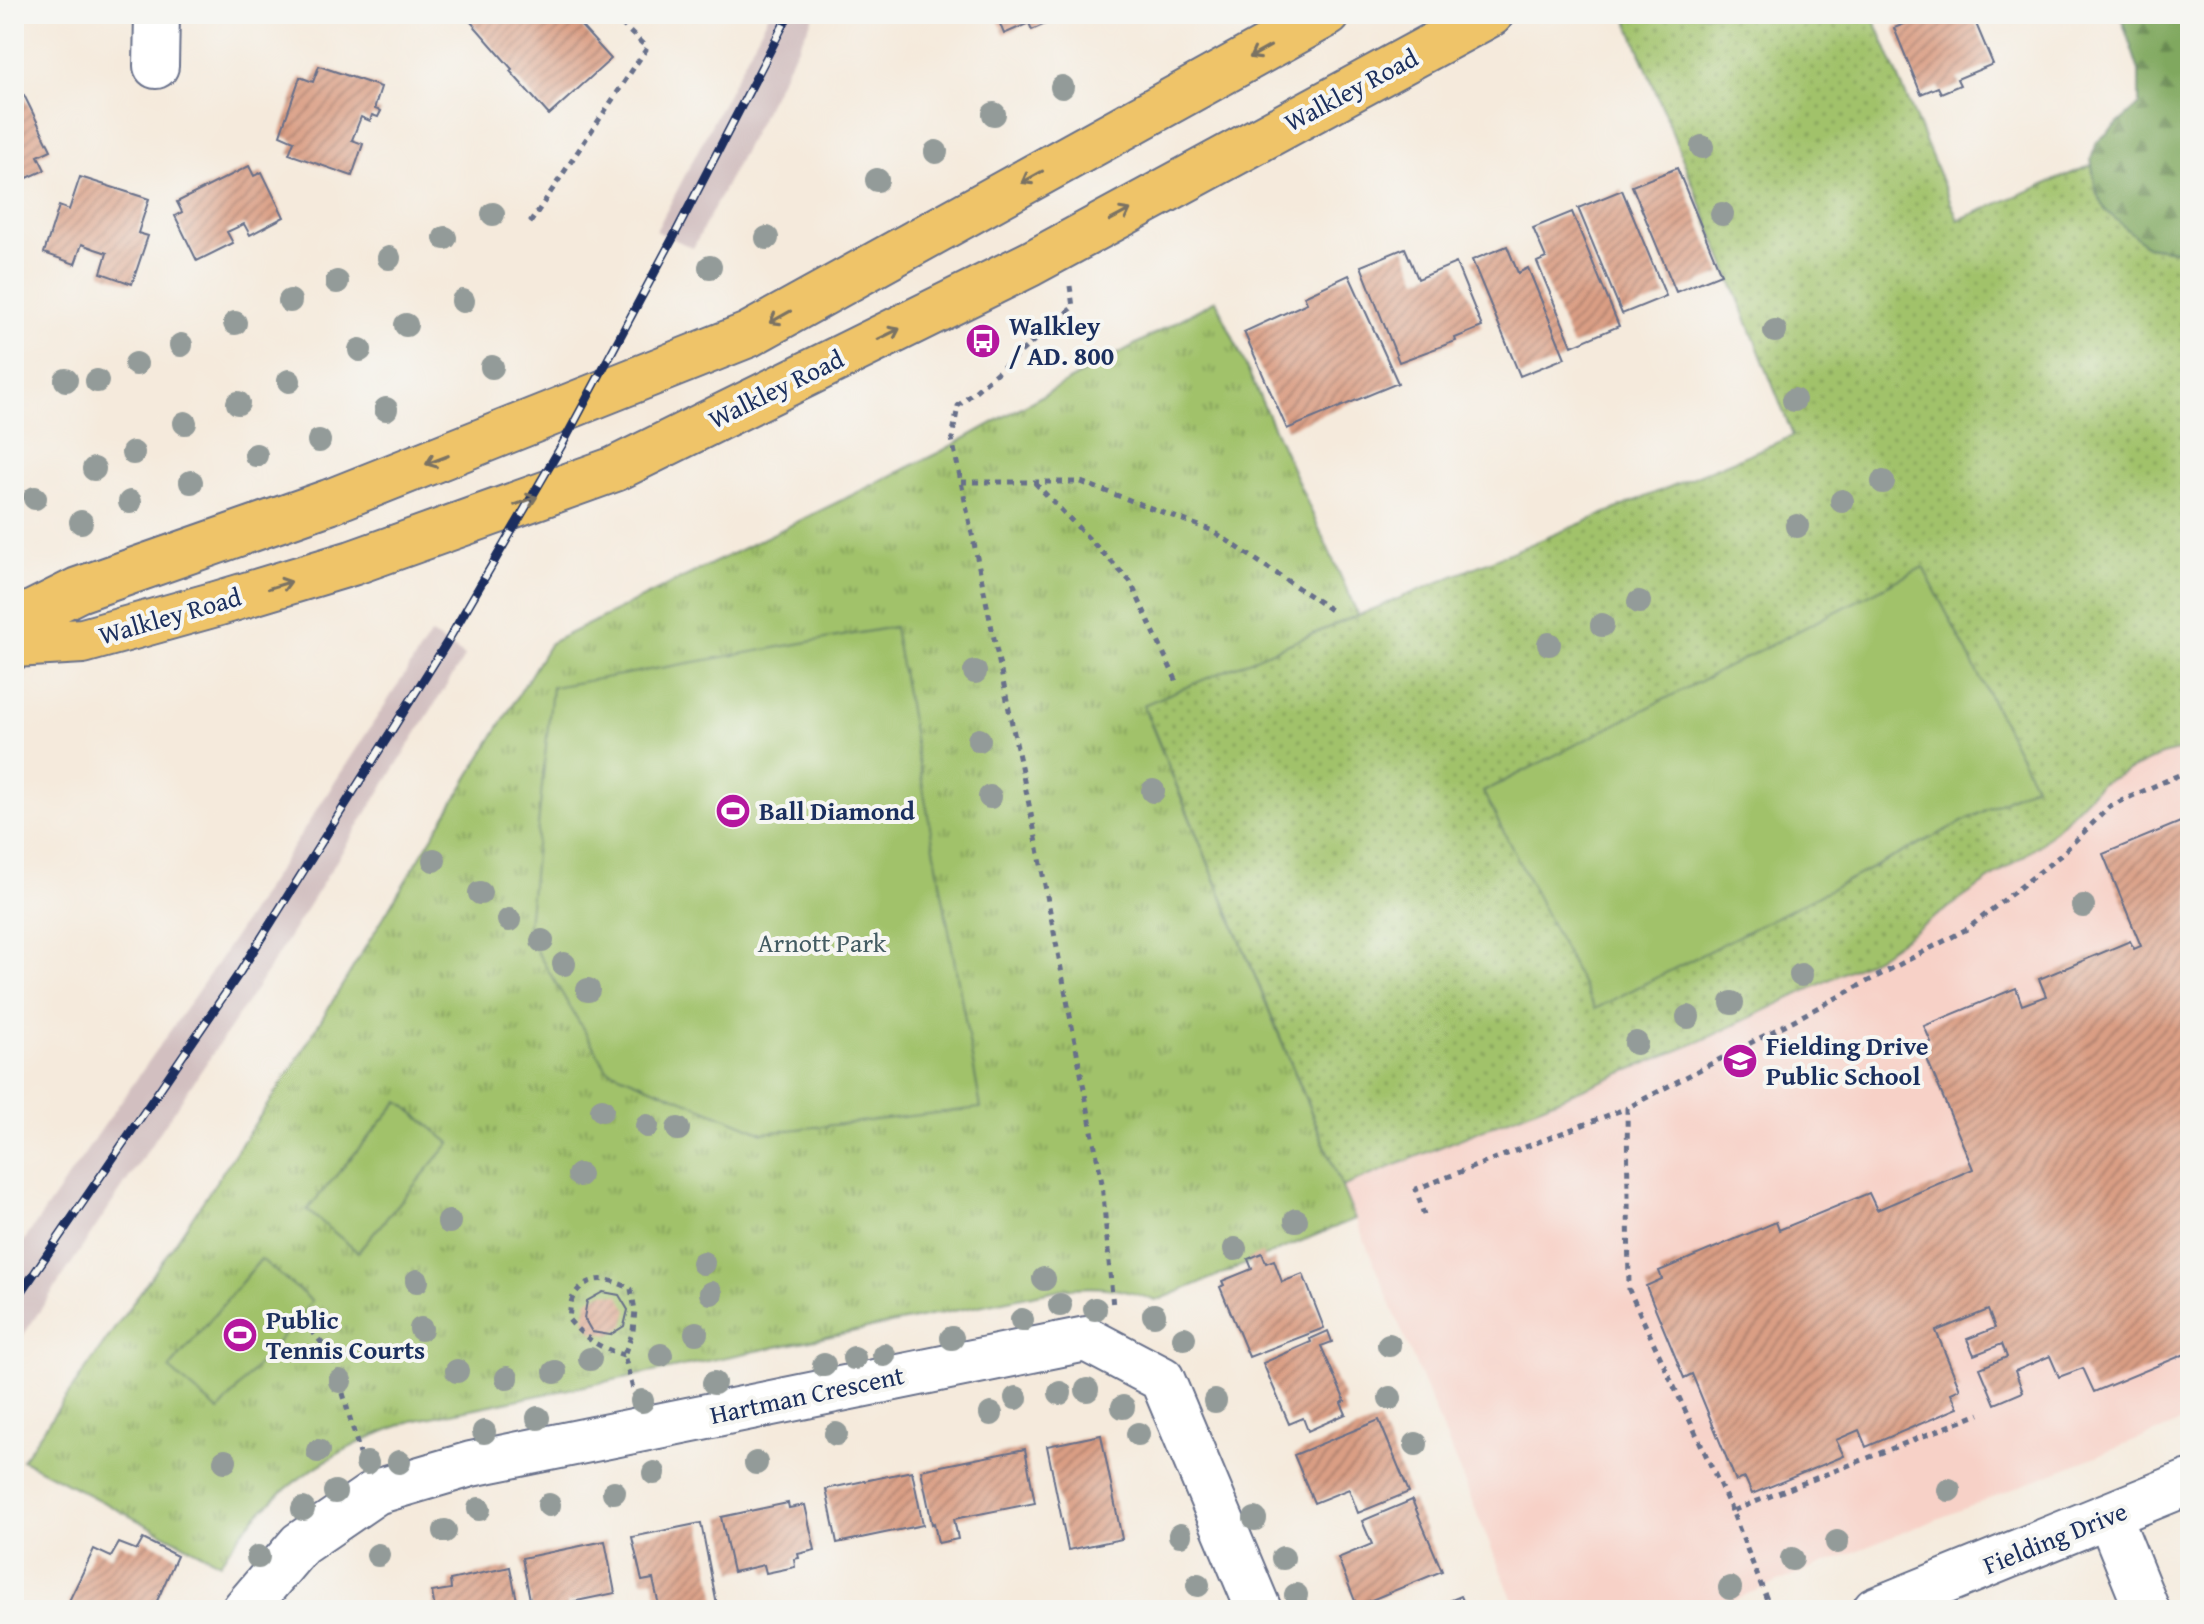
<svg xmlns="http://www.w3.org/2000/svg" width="2204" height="1624" viewBox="0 0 2204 1624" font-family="'Gentium Book Plus',serif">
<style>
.built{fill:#f7d1c7}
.industrial{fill:#d2bfc0}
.grass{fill:url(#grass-dots);stroke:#5e7864;stroke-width:2}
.forest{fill:url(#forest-firs);stroke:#4e6c5e;stroke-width:2}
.park{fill:url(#park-tufts);stroke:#5e7864;stroke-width:2}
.garden{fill:#a1c26a;stroke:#5e7864;stroke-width:2}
.building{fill:url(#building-hatch)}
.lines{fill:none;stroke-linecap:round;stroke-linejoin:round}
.minor-casing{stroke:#67708a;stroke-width:48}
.major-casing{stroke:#67708a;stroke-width:48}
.path{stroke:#67708a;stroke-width:5;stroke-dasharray:6 6;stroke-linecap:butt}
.minor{stroke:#fff;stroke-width:44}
.major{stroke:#efc469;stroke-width:44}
.rail-casing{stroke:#1b2f5e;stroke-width:9}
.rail{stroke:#f6f6f2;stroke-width:6;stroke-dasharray:18;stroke-linecap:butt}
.tree{fill:#939b99}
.oneway{stroke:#7a7263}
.labels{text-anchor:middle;stroke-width:8;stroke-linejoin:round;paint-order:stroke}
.street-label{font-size:26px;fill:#1b2f5e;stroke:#f6f6f2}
.poi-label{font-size:26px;font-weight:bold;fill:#1b2f5e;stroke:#f6f6f2;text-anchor:start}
.park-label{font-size:26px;fill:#435b62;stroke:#f6f6f2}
</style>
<defs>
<pattern id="grass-dots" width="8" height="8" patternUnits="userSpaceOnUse" patternTransform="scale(2)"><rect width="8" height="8" fill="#a1c26a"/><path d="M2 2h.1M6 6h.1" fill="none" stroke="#829e5a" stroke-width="1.8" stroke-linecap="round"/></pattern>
<pattern id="forest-firs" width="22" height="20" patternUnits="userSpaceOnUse" patternTransform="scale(2)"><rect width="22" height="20" fill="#80a85e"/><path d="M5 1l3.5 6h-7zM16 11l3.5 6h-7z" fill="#688951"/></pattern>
<pattern id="park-tufts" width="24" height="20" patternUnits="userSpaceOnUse" patternTransform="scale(2)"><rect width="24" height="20" fill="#a1c26a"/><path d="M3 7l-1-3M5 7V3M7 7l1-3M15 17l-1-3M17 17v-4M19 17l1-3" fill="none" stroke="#829e5a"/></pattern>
<pattern id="building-hatch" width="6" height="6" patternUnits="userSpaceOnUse" patternTransform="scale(2)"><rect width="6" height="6" fill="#da9e84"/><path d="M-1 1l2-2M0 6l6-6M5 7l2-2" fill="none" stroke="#b0816f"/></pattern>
</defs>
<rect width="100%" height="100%" fill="#f6f6f2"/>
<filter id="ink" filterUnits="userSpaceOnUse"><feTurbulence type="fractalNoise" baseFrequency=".0125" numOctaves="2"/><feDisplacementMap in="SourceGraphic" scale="16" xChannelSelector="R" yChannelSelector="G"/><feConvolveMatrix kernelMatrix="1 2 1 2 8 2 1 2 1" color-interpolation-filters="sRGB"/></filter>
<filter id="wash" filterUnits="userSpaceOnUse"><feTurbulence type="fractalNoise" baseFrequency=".006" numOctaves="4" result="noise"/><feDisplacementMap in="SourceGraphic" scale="32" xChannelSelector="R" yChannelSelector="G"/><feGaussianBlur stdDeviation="1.8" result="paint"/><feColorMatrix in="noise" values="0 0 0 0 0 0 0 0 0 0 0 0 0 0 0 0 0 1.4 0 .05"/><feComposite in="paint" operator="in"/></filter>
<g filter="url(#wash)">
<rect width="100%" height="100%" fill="#f5eadc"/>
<path class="built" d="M1625 14H1872L1958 220 2175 131 2190 168V1419L1707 1610H1517L1143 704 1793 436Z"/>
<path class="industrial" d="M769 14H815L693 248 656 231Z
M431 634 465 656 258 986 14 1349V1255L218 962Z"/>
<path class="grass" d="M1625 14H1872L1958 220 2092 165 2097 194 2146 246 2190 252V748L2161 755 2100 784 2041 844 1877 957 1703 1040 1342 1187 1143 704 1793 436Z"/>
<path class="forest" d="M2120 14H2190V252L2146 246 2105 210 2097 194 2091 159 2097 142 2139 105V71Z"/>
<path class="park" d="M1216 300 1358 615 1143 705 1355 1219 1156 1301C1124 1288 1096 1285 1062 1289L412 1421C335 1448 264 1492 220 1563L22 1460 177 1240 292 1068 550 643 940 452Z"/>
<path class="garden" d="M1923 567 2035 785 1595 1009 1483 792Z
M894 627 981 1108 763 1133 607 1069 527 935 552 687Z
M399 1101 450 1143 358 1252 307 1210Z
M261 1259 312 1301 219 1411 169 1369Z"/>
<g id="blocks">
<path class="building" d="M464 14H567L570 18 572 16 611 59 549 115 510 71 512 69Z
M996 14H1049L1052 21 1032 30 1029 23 1004 34Z
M1921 14H1974V19L1993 64 1957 79 1960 85 1941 93 1938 87 1921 94 1894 28 1922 17Z
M319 66 381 87 375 106V109L381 111 378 117 372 115 370 121 361 117 352 140 363 144 352 176 289 154 294 141 280 135 300 77 313 82Z
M24 95 51 150 38 156 45 170 14 184V99Z
M249 166 254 176 262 172 284 217 250 235 244 224 227 232 233 243 197 261 175 216 182 212 177 202Z
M1677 168 1721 274 1676 292 1632 186Z
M80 177 149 199 138 233 148 236 132 284 101 273 107 253 95 249 82 244 75 264 44 253 59 206 69 210Z
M1622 190 1666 296 1622 314 1578 208Z
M1572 212 1619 326 1572 346 1537 262 1546 258 1533 228Z
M1507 246 1518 273 1528 268 1565 358 1520 376 1472 260Z
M1405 248 1418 279 1456 263 1482 327 1455 338 1456 341 1399 362 1361 266Z
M1349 275 1398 383 1287 429 1244 332 1307 303 1304 296Z
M2190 818V1352L2094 1392 2083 1368 2059 1377 2050 1356 2015 1371 2023 1392 1995 1404 1980 1368 2007 1357 2002 1344 1974 1355 1967 1339 1995 1328 1988 1310 1936 1331 1960 1389 1951 1393 1958 1408 1866 1447 1859 1430 1836 1440 1844 1456 1752 1494 1745 1478 1736 1481 1692 1374 1684 1378 1646 1286 1662 1279 1659 1271 1776 1222 1779 1230 1869 1193 1877 1210 1973 1169 1922 1047 1931 1042 1924 1026 2016 988 2022 1005 2046 996 2039 979 2130 941 2134 949 2141 946 2103 854Z
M1262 1253 1266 1263 1274 1260 1282 1282 1303 1274 1324 1328 1249 1357 1220 1287 1224 1285 1222 1281 1252 1269 1248 1259Z
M603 1292 619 1295 628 1310 624 1326 610 1335 592 1332 584 1318 587 1301Z
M1328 1331 1332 1342 1321 1346 1345 1401 1341 1403 1346 1414 1308 1431 1303 1418 1289 1424 1263 1363 1311 1342 1310 1339Z
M1379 1420 1409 1492 1358 1513 1349 1489 1314 1503 1294 1455Z
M1101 1435 1122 1539 1068 1550 1047 1446Z
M1025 1449 1035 1503 954 1519 958 1539 938 1543 934 1523 932 1524 921 1470Z
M912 1471 923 1525 837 1543 826 1489Z
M1412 1500 1442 1571 1357 1606 1338 1558 1372 1544 1362 1521Z
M788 1503 789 1508 805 1505 815 1550 798 1554 799 1558 794 1559 795 1567 766 1573 764 1565 733 1572 721 1517Z
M701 1523 717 1605 694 1610H660L653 1579 642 1581 632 1537Z
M143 1539 177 1556 153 1610H81L68 1603 94 1549 111 1557 119 1543 137 1550Z
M605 1541 615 1593 567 1603 568 1610H541V1608L532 1610 522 1558Z
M510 1567 519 1610H435L432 1592 451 1589 450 1580Z
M1461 1596 1467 1610H1428Z"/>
</g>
</g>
<g filter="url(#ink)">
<use href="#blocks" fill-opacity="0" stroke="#67708a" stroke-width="2"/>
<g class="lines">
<defs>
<path id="minor" d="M156 66 157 14
M2109 1516 2147 1610
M244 1610 300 1544 376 1492 471 1464 1086 1339 1162 1379 1259 1610
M1875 1610 2190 1482"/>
<path id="major" d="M14 622 78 590 329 502 748 335 1328 14
M14 645 83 641 216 604 352 563 615 469 1030 264 1491 14"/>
</defs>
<use href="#minor" class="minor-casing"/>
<use href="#major" class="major-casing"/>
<path class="path" d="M530 223 647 48 611 14
M1070 286 1073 307 958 406 952 439 1035 833 1102 1183 1113 1307
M961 482H1081L1213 531 1331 610
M1035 483 1130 581 1177 682
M1424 1215 1416 1189 1627 1108
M311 1330 330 1353 334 1361 360 1454
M624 1355C600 1348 585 1339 569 1320 570 1312 570 1301 574 1295 590 1272 612 1279 631 1289L635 1310 633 1331 624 1355 633 1389
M1732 1511 1629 1290 1627 1108 1967 929 2061 855 2110 806 2181 774H2190
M1771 1610 1732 1511 1980 1414"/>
<use href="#minor" class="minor"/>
<use href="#major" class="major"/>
<defs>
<path id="rail" d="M14 1303 240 972 446 644 562 445 673 238 789 14"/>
</defs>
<use href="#rail" class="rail-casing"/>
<use href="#rail" class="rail"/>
</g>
<g class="tree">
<circle cx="1062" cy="87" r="12"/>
<circle cx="994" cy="114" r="12"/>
<circle cx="1702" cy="147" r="12"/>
<circle cx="936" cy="152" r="12"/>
<circle cx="877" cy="180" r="12"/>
<circle cx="493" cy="214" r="12"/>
<circle cx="1722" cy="214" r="12"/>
<circle cx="445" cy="238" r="12"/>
<circle cx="767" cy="238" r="12"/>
<circle cx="389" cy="258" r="12"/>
<circle cx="710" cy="267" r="12"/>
<circle cx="337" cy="282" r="12"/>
<circle cx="290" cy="301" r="12"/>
<circle cx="463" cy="301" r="12"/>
<circle cx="235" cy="323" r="12"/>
<circle cx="406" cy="325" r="12"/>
<circle cx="1775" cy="331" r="12"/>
<circle cx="181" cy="345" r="12"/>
<circle cx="360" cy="350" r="12"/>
<circle cx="136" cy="364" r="12"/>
<circle cx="492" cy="367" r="12"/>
<circle cx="66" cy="380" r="12"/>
<circle cx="97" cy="381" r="12"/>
<circle cx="289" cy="381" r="12"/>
<circle cx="1794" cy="400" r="12"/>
<circle cx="238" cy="403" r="12"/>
<circle cx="386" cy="409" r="12"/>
<circle cx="185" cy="423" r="12"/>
<circle cx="319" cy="441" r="12"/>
<circle cx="133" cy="453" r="12"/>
<circle cx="256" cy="455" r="12"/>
<circle cx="94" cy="469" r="12"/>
<circle cx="191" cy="482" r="12"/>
<circle cx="1883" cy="482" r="12"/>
<circle cx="35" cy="498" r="12"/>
<circle cx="1842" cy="501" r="12"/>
<circle cx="130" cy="502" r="12"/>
<circle cx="81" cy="522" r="12"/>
<circle cx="1797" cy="526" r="12"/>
<circle cx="1639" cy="602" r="12"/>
<circle cx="1602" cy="625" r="12"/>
<circle cx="1549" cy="644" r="12"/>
<circle cx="975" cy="672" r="12"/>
<circle cx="979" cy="740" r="12"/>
<circle cx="1153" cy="791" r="12"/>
<circle cx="990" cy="797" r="12"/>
<circle cx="434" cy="860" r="12"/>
<circle cx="480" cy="893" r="12"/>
<circle cx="2083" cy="906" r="12"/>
<circle cx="509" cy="920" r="12"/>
<circle cx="542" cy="941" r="12"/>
<circle cx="564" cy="964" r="12"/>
<circle cx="1801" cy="975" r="12"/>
<circle cx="588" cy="990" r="12"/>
<circle cx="1732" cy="1003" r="12"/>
<circle cx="1688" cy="1017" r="12"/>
<circle cx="1636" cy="1043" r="12"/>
<circle cx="602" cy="1110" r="12"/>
<circle cx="647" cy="1126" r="12"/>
<circle cx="678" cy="1129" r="12"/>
<circle cx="579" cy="1175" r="12"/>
<circle cx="1296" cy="1220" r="12"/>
<circle cx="449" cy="1222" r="12"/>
<circle cx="1235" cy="1249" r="12"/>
<circle cx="703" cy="1263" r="12"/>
<circle cx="1044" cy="1279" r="12"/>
<circle cx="417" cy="1281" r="12"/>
<circle cx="711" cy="1293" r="12"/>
<circle cx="1060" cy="1305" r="12"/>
<circle cx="1095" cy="1309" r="12"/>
<circle cx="1154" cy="1315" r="12"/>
<circle cx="1022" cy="1320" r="12"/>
<circle cx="421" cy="1329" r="12"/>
<circle cx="696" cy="1333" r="12"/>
<circle cx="952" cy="1338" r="12"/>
<circle cx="1184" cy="1338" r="12"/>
<circle cx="1389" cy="1345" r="12"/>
<circle cx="661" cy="1355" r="12"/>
<circle cx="884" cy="1355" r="12"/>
<circle cx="854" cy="1358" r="12"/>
<circle cx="590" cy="1359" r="12"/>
<circle cx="824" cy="1365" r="12"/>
<circle cx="457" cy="1371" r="12"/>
<circle cx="555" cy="1372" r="12"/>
<circle cx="507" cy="1378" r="12"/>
<circle cx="340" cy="1381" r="12"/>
<circle cx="714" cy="1383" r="12"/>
<circle cx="1087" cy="1390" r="12"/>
<circle cx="1060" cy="1393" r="12"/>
<circle cx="1016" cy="1398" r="12"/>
<circle cx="1390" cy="1398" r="12"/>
<circle cx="642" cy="1401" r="12"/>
<circle cx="1215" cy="1401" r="12"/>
<circle cx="1123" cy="1407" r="12"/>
<circle cx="991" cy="1414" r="12"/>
<circle cx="538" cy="1418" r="12"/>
<circle cx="484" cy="1432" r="12"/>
<circle cx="836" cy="1434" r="12"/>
<circle cx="1138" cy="1434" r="12"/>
<circle cx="1416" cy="1444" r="12"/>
<circle cx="318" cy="1451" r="12"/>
<circle cx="225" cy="1461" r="12"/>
<circle cx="399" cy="1462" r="12"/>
<circle cx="367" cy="1463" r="12"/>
<circle cx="756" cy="1463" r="12"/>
<circle cx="654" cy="1473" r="12"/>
<circle cx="1949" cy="1490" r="12"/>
<circle cx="335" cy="1492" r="12"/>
<circle cx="614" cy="1492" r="12"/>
<circle cx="549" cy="1505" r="12"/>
<circle cx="303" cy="1509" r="12"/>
<circle cx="479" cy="1509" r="12"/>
<circle cx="1255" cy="1519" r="12"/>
<circle cx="445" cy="1531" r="12"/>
<circle cx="1180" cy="1535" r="12"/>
<circle cx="1837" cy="1542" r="12"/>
<circle cx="378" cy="1555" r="12"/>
<circle cx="258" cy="1557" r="12"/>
<circle cx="1283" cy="1558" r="12"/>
<circle cx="1792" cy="1559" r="12"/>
<circle cx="1198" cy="1585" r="12"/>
<circle cx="1730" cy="1588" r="12"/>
<circle cx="1296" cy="1595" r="12"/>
</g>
<defs><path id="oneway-shaft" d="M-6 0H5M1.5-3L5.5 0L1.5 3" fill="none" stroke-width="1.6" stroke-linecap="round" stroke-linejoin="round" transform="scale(2)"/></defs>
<g class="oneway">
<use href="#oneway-shaft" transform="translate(1260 52) rotate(151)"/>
<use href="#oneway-shaft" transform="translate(1032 177) rotate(151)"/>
<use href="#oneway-shaft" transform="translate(1120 215) rotate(-28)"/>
<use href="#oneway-shaft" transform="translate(780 317) rotate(151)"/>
<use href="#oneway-shaft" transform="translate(889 334) rotate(-26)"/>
<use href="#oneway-shaft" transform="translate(437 460) rotate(159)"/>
<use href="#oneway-shaft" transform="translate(526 501) rotate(-20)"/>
<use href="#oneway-shaft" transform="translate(280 585) rotate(-17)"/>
</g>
</g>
<defs>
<symbol id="bus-disc" viewBox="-11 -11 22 22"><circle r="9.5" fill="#b5179e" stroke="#f6f6f2"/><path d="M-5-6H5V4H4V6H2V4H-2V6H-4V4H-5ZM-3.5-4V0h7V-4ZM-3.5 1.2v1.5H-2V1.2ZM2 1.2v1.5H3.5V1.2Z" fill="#fff"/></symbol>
<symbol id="stadium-disc" viewBox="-11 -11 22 22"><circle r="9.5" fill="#b5179e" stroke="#f6f6f2"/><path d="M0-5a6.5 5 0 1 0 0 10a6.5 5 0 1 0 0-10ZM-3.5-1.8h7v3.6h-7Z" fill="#fff"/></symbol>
<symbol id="school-disc" viewBox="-11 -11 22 22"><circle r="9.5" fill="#b5179e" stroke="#f6f6f2"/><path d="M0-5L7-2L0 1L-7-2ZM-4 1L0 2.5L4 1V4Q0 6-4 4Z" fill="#fff"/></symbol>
</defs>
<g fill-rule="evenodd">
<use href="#bus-disc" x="963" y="321" width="40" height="40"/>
<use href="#stadium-disc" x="713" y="791" width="40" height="40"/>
<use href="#school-disc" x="1720" y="1041" width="40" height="40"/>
<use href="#stadium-disc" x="220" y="1315" width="40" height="40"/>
</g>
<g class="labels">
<g class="street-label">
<text transform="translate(1351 90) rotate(-28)" y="9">Walkley Road</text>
<text transform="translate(776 389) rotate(-26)" y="9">Walkley Road</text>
<text transform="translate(170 616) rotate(-16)" y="9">Walkley Road</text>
<text transform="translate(807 1395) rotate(-12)" y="9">Hartman Crescent</text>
<text transform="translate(2055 1538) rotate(-22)" y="9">Fielding Drive</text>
</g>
<g class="poi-label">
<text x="1009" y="335">Walkley<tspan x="1009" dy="30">/ AD. 800</tspan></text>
<text x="759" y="820">Ball Diamond</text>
<text x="1766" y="1055">Fielding Drive<tspan x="1766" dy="30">Public School</tspan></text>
<text x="266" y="1329">Public<tspan x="266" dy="30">Tennis Courts</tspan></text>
</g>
<g class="park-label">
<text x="822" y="952">Arnott Park</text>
</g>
</g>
<rect width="2204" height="1624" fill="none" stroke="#f6f6f2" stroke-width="48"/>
</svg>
